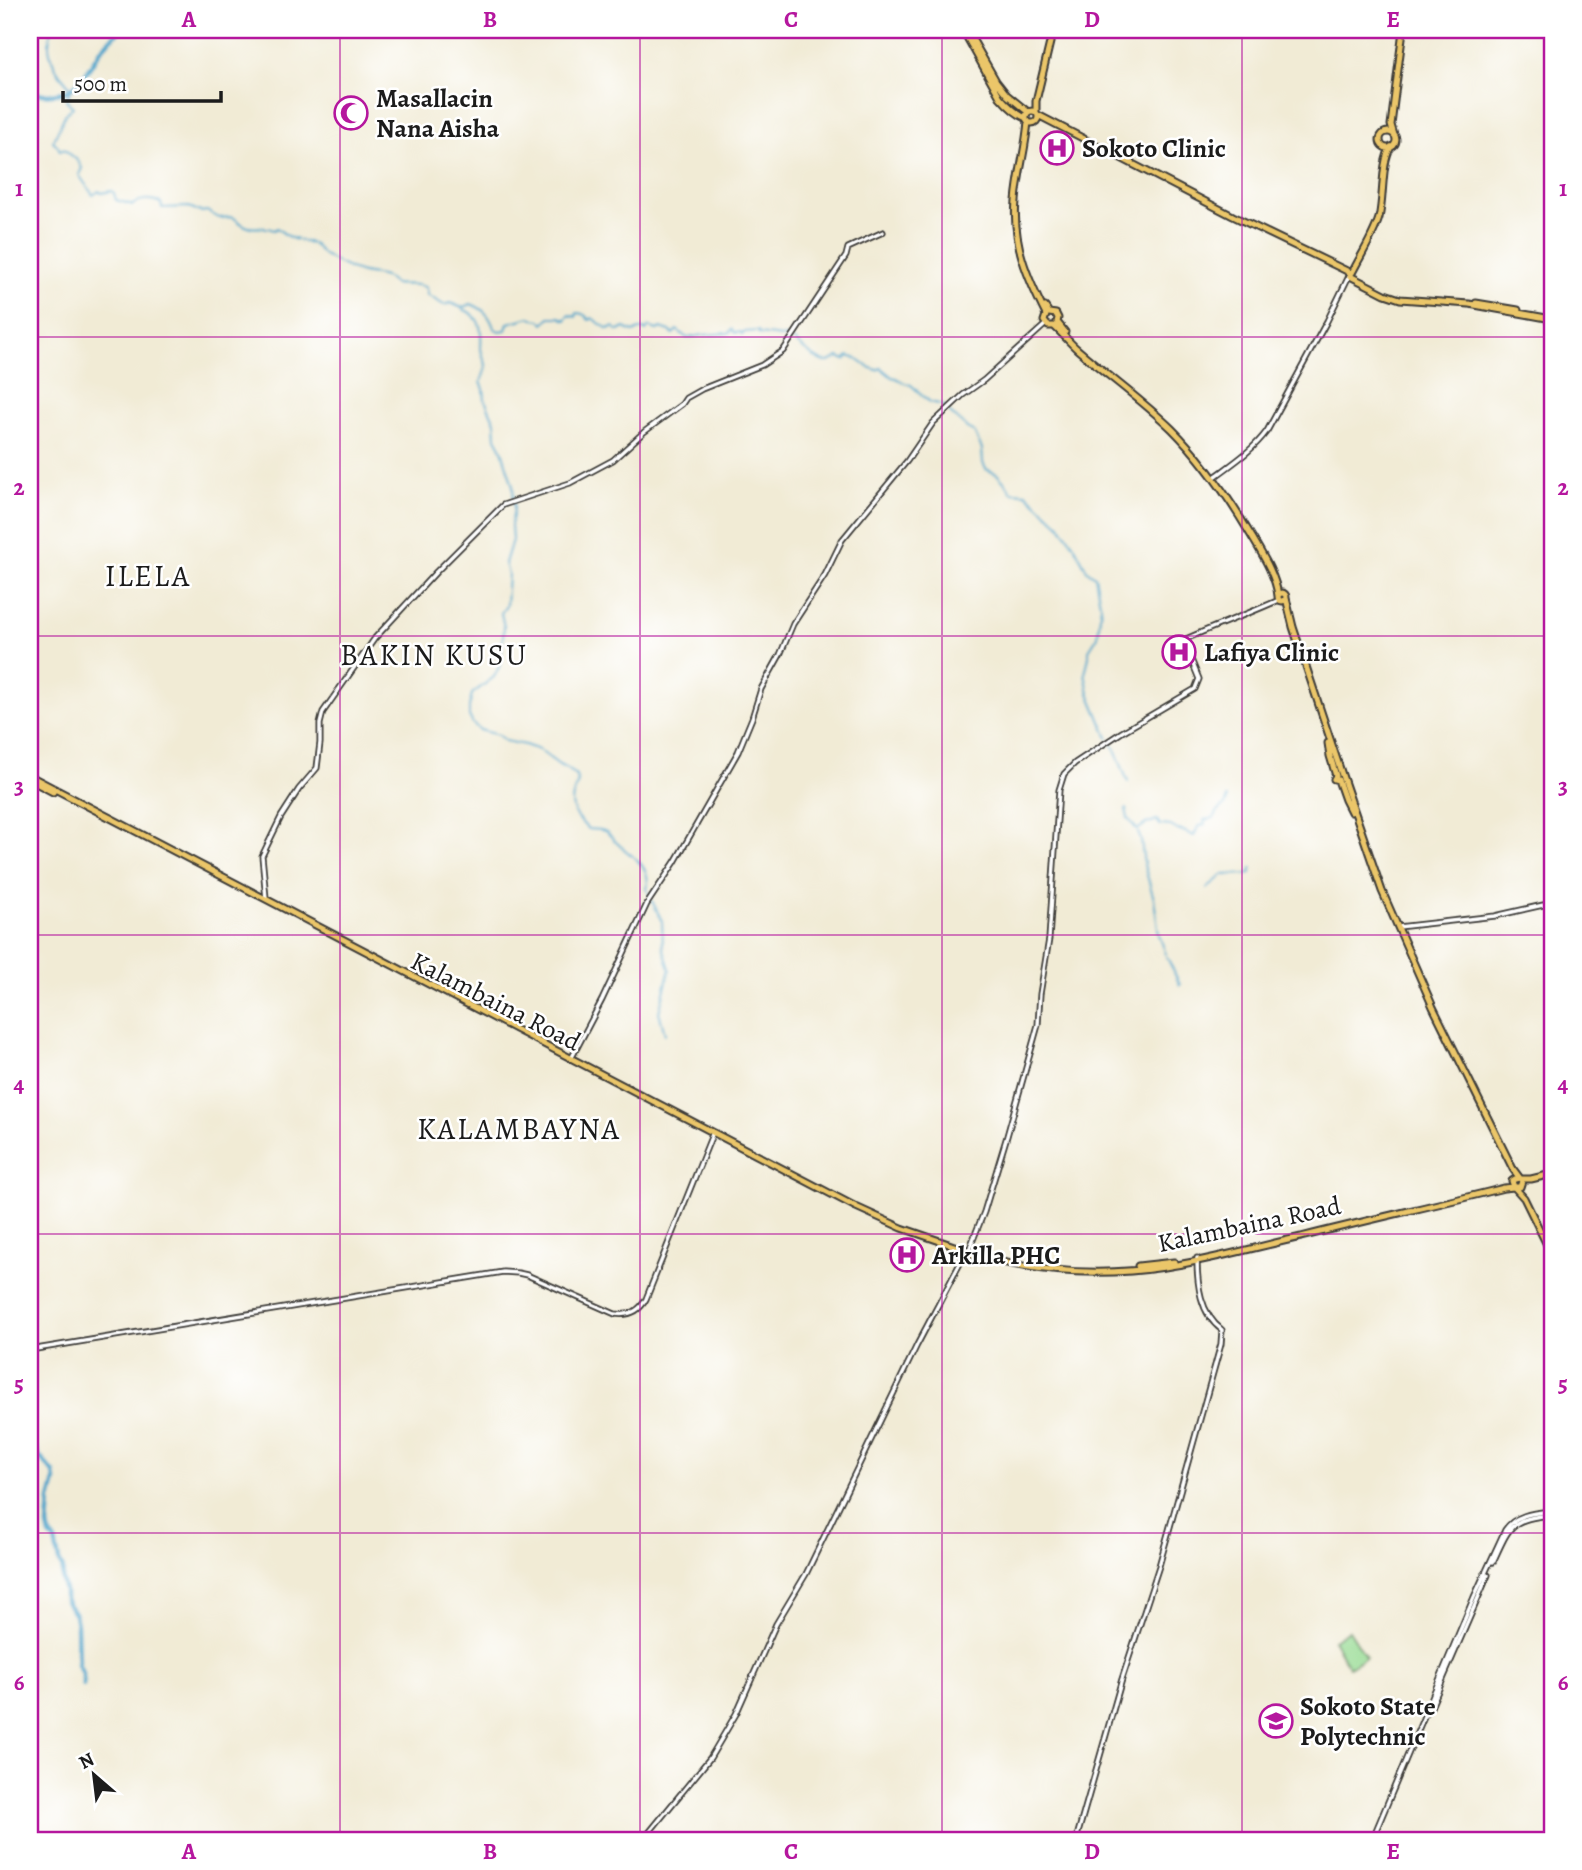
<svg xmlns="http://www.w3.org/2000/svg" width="1582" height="1870" viewBox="0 0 1582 1870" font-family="Alegreya,serif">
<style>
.green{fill:#97db93;stroke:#5a7c58;stroke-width:2}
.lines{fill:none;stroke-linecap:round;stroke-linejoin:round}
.stream{stroke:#4da4ca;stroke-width:2}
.river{stroke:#4da4ca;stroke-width:4.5}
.minor-casing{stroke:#3c3b38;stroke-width:7}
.major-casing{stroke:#3c3b38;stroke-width:9}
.highway-casing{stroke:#3c3b38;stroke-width:10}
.minor{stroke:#fff;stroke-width:3.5}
.major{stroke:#ebc669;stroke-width:5}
.highway{stroke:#ebc669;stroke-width:6}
.grid{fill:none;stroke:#b5179e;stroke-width:2;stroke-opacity:0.55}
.labels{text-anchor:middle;stroke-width:5;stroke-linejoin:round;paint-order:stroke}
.poi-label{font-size:26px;font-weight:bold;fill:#1c1c1c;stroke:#fff;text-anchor:start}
.street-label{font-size:26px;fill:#1c1c1c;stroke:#fff}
.quarter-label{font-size:30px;letter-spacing:2px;fill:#1c1c1c;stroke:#fff}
.neatline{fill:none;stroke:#b5179e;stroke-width:2.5}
.grid-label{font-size:23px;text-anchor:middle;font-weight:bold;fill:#b5179e}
</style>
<rect width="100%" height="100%" fill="#fff"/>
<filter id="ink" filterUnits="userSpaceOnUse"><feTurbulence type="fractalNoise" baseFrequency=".0143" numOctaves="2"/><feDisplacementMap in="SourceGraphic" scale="14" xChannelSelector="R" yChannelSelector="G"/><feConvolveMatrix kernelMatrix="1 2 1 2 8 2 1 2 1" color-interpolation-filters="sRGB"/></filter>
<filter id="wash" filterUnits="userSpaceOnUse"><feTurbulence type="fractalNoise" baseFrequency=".00686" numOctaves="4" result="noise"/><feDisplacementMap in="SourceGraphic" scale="28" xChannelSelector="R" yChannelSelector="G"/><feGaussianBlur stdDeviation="1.57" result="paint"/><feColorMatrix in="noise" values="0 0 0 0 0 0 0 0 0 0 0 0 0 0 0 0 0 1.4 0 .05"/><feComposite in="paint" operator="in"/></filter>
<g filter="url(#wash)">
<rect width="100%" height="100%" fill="#f1ebd5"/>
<path class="green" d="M1349 1630 1366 1657 1349 1667 1333 1640Z"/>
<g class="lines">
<path class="stream" d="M52 30C45 46 51 61 60 75 65 81 68 83 71 89L66 100 73 107 66 113 53 141 58 146 60 151 64 149 78 161 82 168 79 175 93 195 99 191 101 193 112 191 114 193 116 200 133 205C140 198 152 199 161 203L162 208 189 207 201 212 207 211 219 218 233 217C238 221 243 226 249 227 259 229 264 225 274 230L277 228C281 231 286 236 291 238 298 241 305 240 312 244 317 246 319 251 324 255 335 262 346 268 359 272 371 276 386 273 394 284 404 286 417 282 426 288L427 295 444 305 451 303 462 308 471 304C484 309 490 316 494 328L499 331 506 330 508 323 530 317 534 319 541 320 544 324 550 317H560L566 320 569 315 576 317 577 313C582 313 586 315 588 319L590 320 592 318 608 329 613 327 619 331 625 328 633 332 644 329 646 331 649 327 657 330 661 328 670 331 673 334 677 330 687 338C702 334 714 334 729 333L732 329 735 333 741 332 742 335 745 332 758 331 759 334 789 338
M463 309C482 317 482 330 481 348 481 354 485 359 486 365 486 370 483 376 481 382L484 389 485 400 495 422 496 438 501 447 513 486 514 509 511 525 512 540 505 563 508 574 506 606 501 613 504 627 500 665 494 677 472 694 469 707V716L473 724 480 730 498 735 505 741 525 745 539 750 559 765 568 769 576 776 578 783C567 803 572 814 588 829 593 830 600 829 604 831 609 832 612 839 616 842 631 857 652 864 647 890L650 895
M793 340C801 346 818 363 828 362 830 362 837 358 839 357L845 360 848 356 857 359 868 367 877 370 881 368 892 377 896 378 905 383 911 385 930 402 943 405 946 408
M949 412 967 428 974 432 982 449 983 463 986 469 997 474 1007 485 1011 492 1026 493 1060 525 1074 545
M1075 547 1087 570 1095 576 1100 603
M1089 656V650L1098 636 1101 605
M1089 657 1085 673 1089 693 1108 738
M1110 742 1115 749 1128 782
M1126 809 1128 818 1137 830 1141 840 1144 865 1154 899 1159 935 1166 954
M1137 830 1146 824 1157 820 1160 825 1171 826 1179 831 1181 830 1194 836 1198 827 1205 824 1204 820 1214 818 1218 811 1226 804 1227 798
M1207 889 1222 875 1248 874 1251 873 1252 868
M652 901 662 921 663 947 670 969 659 1012 665 1034
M1167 957 1180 985"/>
<path class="river" d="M30 90C37 94 43 95 51 94 84 93 87 65 105 45 110 39 116 34 121 30
M30 1441 36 1448 38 1455 54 1473 55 1481 50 1500 48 1526 50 1536 55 1541 59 1561 63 1569 62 1580 65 1591V1600L75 1614 77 1625 78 1664 83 1673V1685"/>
</g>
</g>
<g filter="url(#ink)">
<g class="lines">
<defs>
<path id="minor" d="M1216 476C1235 462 1253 450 1267 431L1327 321 1349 276
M266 898 262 856 281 817 299 789 317 768 320 743V724L323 712 375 638 436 572 503 505 570 483 613 460 644 432 682 404 686 398 702 389 762 365 783 351 846 256 848 248 883 232
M1398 927 1495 916 1552 903
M571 1059 602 1000 647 904 675 862 738 752 752 718 761 689 780 655 793 624 825 575 842 540 907 461 933 423 963 395 984 380 1046 324
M969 1250 984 1212 1007 1136 1038 1025 1040 994 1049 939 1059 790 1064 774 1075 763 1122 732 1195 689 1199 679 1184 642 1186 639C1217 625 1248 614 1279 600
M30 1350 503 1272 518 1273 527 1275 615 1314C629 1316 639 1312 646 1299L713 1132
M1493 1562C1510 1525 1510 1519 1552 1515
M1431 1707 1488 1575
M643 1840 710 1758 736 1714 776 1624 806 1574 917 1345 965 1254
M1076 1840 1122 1679 1159 1566 1221 1344 1222 1330C1200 1314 1197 1284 1197 1258
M1372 1840 1474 1597 1505 1530C1516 1514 1534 1513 1552 1511"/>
<path id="major" d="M963 30 1000 97C1007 105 1016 114 1026 118
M967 30 996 81 1007 95 1028 112
M1026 117a6 6 0 1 1 12 0a6 6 0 1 1-12 0Z
M1036 112V101L1053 30
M1038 115 1233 216 1349 272
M1028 121C1026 148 1018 174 1016 201 1012 243 1028 279 1046 315L1044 321 1048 326H1054C1062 333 1069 342 1077 349 1108 376 1142 400 1172 429 1204 461 1229 498 1252 537 1262 554 1276 576 1278 596
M1380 140a8 8 0 1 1 16 0a8 8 0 1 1-16 0Z
M1394 135 1391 125 1403 30
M1352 273C1361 255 1373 237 1379 218 1384 198 1381 162 1391 147
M1350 276 1385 294 1400 299 1469 304 1552 319
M1476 303 1518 310
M1045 307 1049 313 1056 314 1058 318 1057 322 1065 332
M1278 597a4 4 0 1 1 8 0a4 4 0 1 1-8 0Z
M1286 598 1293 627 1342 775 1382 891 1433 1007 1513 1169 1522 1181 1520 1187H1514L1512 1181 1515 1179 1519 1178
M1328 743 1330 756 1336 776 1334 779 1338 780 1345 800 1351 812
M30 776 856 1207 902 1228 966 1250
M30 780 53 792
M1521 1179H1531L1552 1174
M1515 1188 1524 1198 1552 1255
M969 1254C1033 1272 1100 1277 1165 1267 1211 1260 1256 1247 1301 1237 1368 1220 1436 1205 1504 1188L1514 1187
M1138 1266 1174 1262"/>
<path id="highway" d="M1546 30 1552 43"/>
</defs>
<use href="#minor" class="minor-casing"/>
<use href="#major" class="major-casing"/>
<use href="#highway" class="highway-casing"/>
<use href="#minor" class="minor"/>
<use href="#major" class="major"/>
<use href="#highway" class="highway"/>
</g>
</g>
<path class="grid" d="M340 30V1840M640 30V1840M942 30V1840M1242 30V1840M30 337H1552M30 636H1552M30 935H1552M30 1234H1552M30 1533H1552"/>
<defs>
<symbol id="mosque-ring" viewBox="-11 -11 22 22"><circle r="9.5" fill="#fff" stroke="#b5179e" stroke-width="1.5"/><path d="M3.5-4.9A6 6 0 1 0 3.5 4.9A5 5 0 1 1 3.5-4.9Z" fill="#b5179e"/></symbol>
<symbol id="hospital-ring" viewBox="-11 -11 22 22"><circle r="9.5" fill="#fff" stroke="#b5179e" stroke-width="1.5"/><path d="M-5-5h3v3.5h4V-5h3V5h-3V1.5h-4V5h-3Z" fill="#b5179e"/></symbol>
<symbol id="university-ring" viewBox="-11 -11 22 22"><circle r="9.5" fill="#fff" stroke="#b5179e" stroke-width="1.5"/><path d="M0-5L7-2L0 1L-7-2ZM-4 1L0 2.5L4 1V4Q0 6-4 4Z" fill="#b5179e"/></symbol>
</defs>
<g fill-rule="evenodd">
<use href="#mosque-ring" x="332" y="94" width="38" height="38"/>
<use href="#hospital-ring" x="1038" y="129" width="38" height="38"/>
<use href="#hospital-ring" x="1160" y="633" width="38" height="38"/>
<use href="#hospital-ring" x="888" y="1236" width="38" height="38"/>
<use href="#university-ring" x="1257" y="1702" width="38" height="38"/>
</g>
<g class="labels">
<g class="poi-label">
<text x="376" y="107">Masallacin<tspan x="376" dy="30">Nana Aisha</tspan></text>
<text x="1082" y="157">Sokoto Clinic</text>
<text x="1204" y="661">Lafiya Clinic</text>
<text x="932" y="1264">Arkilla PHC</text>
<text x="1300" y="1715">Sokoto State<tspan x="1300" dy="30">Polytechnic</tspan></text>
</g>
<g class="street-label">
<text transform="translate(496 1001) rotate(27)" y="9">Kalambaina Road</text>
<text transform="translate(1249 1224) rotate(-12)" y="9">Kalambaina Road</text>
</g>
<g class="quarter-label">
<text x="148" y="586">ILELA</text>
<text x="434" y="665">BAKIN KUSU</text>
<text x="519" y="1139">KALAMBAYNA</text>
</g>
</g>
<rect width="1582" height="1870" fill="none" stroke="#fff" stroke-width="77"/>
<g transform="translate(94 1775) rotate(332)" stroke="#ffffff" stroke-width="5" paint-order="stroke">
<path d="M0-5L12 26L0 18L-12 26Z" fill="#1c1c1c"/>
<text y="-10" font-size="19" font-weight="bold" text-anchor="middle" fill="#1c1c1c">N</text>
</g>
<path d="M63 91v10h158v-10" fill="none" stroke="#1c1c1c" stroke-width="3.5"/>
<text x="74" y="91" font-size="21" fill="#1c1c1c" stroke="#ffffff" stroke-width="5" paint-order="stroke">500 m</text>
<rect x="38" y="38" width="1506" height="1794" class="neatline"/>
<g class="grid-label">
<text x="189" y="27">A</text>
<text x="490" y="27">B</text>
<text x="791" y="27">C</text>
<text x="1092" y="27">D</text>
<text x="1393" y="27">E</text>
<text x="19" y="196">1</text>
<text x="1563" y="196">1</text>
<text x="19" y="495">2</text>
<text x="1563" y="495">2</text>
<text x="19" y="794">3</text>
<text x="1563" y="794">3</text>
<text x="19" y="1092">4</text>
<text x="1563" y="1092">4</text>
<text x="19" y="1391">5</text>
<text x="1563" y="1391">5</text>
<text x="19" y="1690">6</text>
<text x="1563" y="1690">6</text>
<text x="189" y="1859">A</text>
<text x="490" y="1859">B</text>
<text x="791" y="1859">C</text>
<text x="1092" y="1859">D</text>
<text x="1393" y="1859">E</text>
</g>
</svg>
